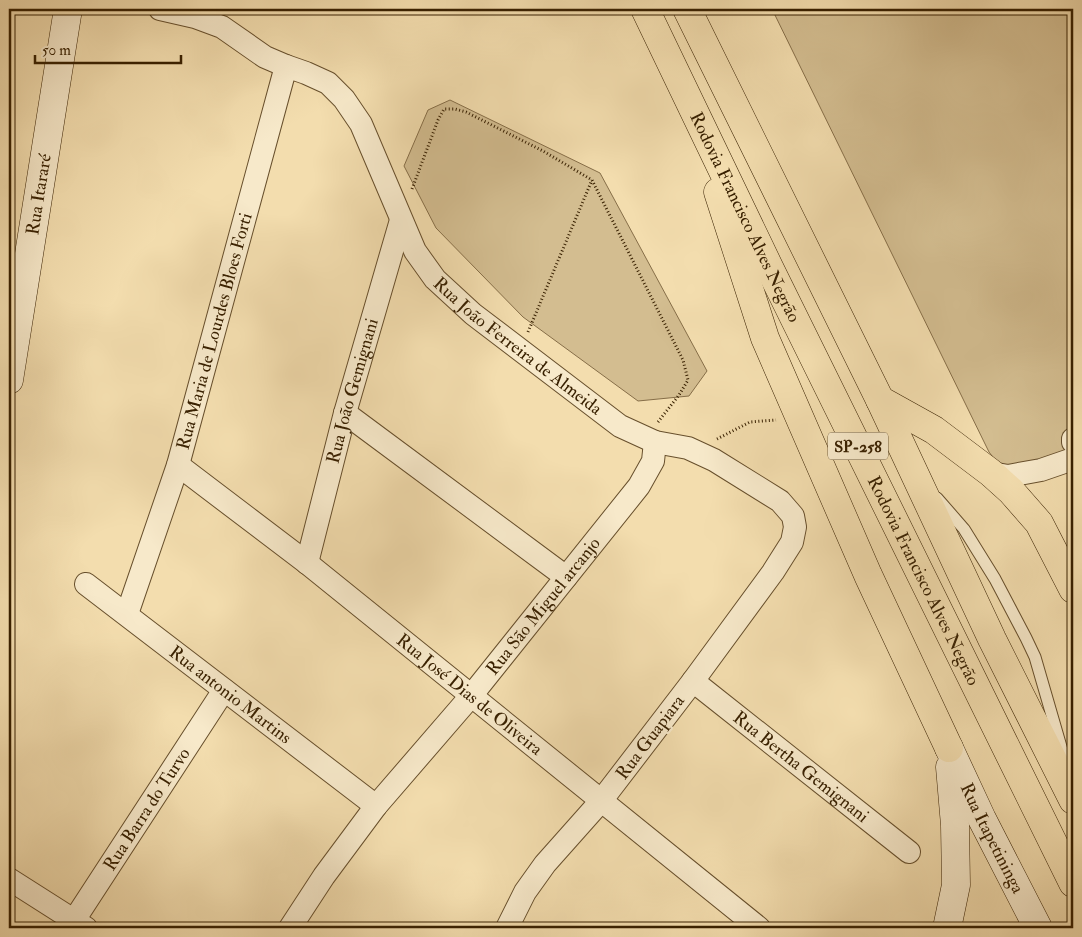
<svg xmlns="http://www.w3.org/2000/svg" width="1082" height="937" viewBox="0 0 1082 937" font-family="'IM FELL Double Pica',serif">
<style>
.green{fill:#d3bd90;stroke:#866e48}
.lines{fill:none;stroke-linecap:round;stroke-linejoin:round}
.lane-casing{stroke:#674f2c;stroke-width:13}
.street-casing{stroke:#674f2c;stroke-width:24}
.secondary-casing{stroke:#382000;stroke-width:29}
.highway-casing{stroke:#382000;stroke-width:29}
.path{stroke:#382000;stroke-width:3;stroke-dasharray:1 2.5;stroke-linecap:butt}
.lane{stroke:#f7e9ca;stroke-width:11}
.street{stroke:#f7e9ca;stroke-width:22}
.secondary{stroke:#f7e9ca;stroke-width:28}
.highway{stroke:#f3ddae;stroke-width:28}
.labels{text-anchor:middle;stroke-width:4.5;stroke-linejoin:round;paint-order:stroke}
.shield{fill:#f7e9ca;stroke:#715c3d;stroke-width:1}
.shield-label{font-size:16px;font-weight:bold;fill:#382000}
.street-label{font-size:18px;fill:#382000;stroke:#f7e9ca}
</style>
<rect width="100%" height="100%" fill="#f3ddae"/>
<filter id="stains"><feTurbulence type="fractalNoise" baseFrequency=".004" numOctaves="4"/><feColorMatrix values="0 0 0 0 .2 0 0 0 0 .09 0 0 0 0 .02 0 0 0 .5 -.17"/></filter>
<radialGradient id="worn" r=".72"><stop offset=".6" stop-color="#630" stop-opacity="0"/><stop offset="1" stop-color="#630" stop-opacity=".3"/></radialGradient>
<path class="green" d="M772 9H1073V459L1008 476 989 452Z
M450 100 600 173 707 371 689 396 638 401 523 317 436 228 404 166 428 110Z"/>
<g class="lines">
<defs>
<path id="lane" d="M937 498 964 529 995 579 1026 638 1035 657 1064 757"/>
<g id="street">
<path d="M160 9 195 17 222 27 265 57 286 66"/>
<path d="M345 413 566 577"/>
<path d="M1073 439V442"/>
<path id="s1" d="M178 465 307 563 759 928"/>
<path d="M991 473 1008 476 1041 470 1073 459"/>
<path id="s2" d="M307 563 345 413 401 220"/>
<path id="s3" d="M86 584 376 806"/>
<path id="s4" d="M127 614 178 465 286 66 306 73 328 83 344 99 361 124 415 251 435 279 473 314 620 426 655 442 688 448 714 460 780 501 793 516 795 527 792 542 773 572 693 681 601 801 545 864 525 892 507 928"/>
<path id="s5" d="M693 681 909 852"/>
<path d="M9 879 86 928"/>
<path id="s6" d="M69 928 224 690"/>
<path id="s7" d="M290 928 324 876 376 806 471 696 639 486 653 461 655 442"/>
</g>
<g id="secondary">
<path id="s8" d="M9 380 68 9"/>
<path id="s9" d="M949 748 982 819 1038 928"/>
<path d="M947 928 956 885 955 825 950 767"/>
</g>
<g id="highway">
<path id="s10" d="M645 9 769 267 1073 883"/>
<path d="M687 9 880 400 992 639 1073 800"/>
<path d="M718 192 765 338 868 575 949 748"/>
<path d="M880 400 934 430 991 473 1011 491 1039 523 1073 589"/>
</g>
</defs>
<use href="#lane" class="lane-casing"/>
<use href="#street" class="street-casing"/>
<use href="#secondary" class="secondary-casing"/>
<use href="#highway" class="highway-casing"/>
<path class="path" d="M412 189 438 120 444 109H455L466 112 543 151 592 180 683 360 688 380 679 395 658 422
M528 332 592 180
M717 439 750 422 776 420"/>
<use href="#lane" class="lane"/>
<use href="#street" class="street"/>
<use href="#secondary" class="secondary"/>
<use href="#highway" class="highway"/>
</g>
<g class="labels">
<rect class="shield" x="828" y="432.5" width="60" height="27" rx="4"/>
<g class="shield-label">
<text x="858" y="452">SP-258</text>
</g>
<g class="street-label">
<text dy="6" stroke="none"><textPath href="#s8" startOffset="188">Rua Itararé</textPath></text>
<text dy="6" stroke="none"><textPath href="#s10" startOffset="231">Rodovia Francisco Alves Negrão</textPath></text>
<text dy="6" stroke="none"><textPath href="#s4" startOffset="296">Rua Maria de Lourdes Bloes Forti</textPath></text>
<text dy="6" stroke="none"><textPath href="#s4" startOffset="948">Rua João Ferreira de Almeida</textPath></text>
<text dy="6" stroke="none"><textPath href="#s2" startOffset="178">Rua João Gemignani</textPath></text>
<text dy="6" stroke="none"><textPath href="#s10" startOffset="636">Rodovia Francisco Alves Negrão</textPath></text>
<text dy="6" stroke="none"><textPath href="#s7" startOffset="410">Rua São Miguel arcanjo</textPath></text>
<text dy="6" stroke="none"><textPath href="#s3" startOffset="182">Rua antonio Martins</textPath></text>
<text dy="6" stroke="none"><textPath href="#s1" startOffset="371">Rua José Dias de Oliveira</textPath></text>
<text transform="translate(650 737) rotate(-53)" y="6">Rua Guapiara</text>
<text dy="6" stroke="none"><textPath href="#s5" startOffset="138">Rua Bertha Gemignani</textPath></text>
<text dy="6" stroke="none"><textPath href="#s6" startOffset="142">Rua Barra do Turvo</textPath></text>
<text dy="6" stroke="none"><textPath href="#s9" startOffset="100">Rua Itapetininga</textPath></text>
</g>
</g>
<rect width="1082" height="937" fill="none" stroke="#f3ddae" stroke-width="30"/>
<rect x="10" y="10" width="1062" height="917" fill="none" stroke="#382000" stroke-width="2.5"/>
<rect x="15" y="15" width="1052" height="907" fill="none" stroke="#382000"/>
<path d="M35 55v8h146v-8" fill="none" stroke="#382000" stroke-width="2.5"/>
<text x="42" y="55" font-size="15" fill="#382000" stroke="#f7e9ca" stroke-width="4" paint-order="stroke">50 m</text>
<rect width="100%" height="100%" filter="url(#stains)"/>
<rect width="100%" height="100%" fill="url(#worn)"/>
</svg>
